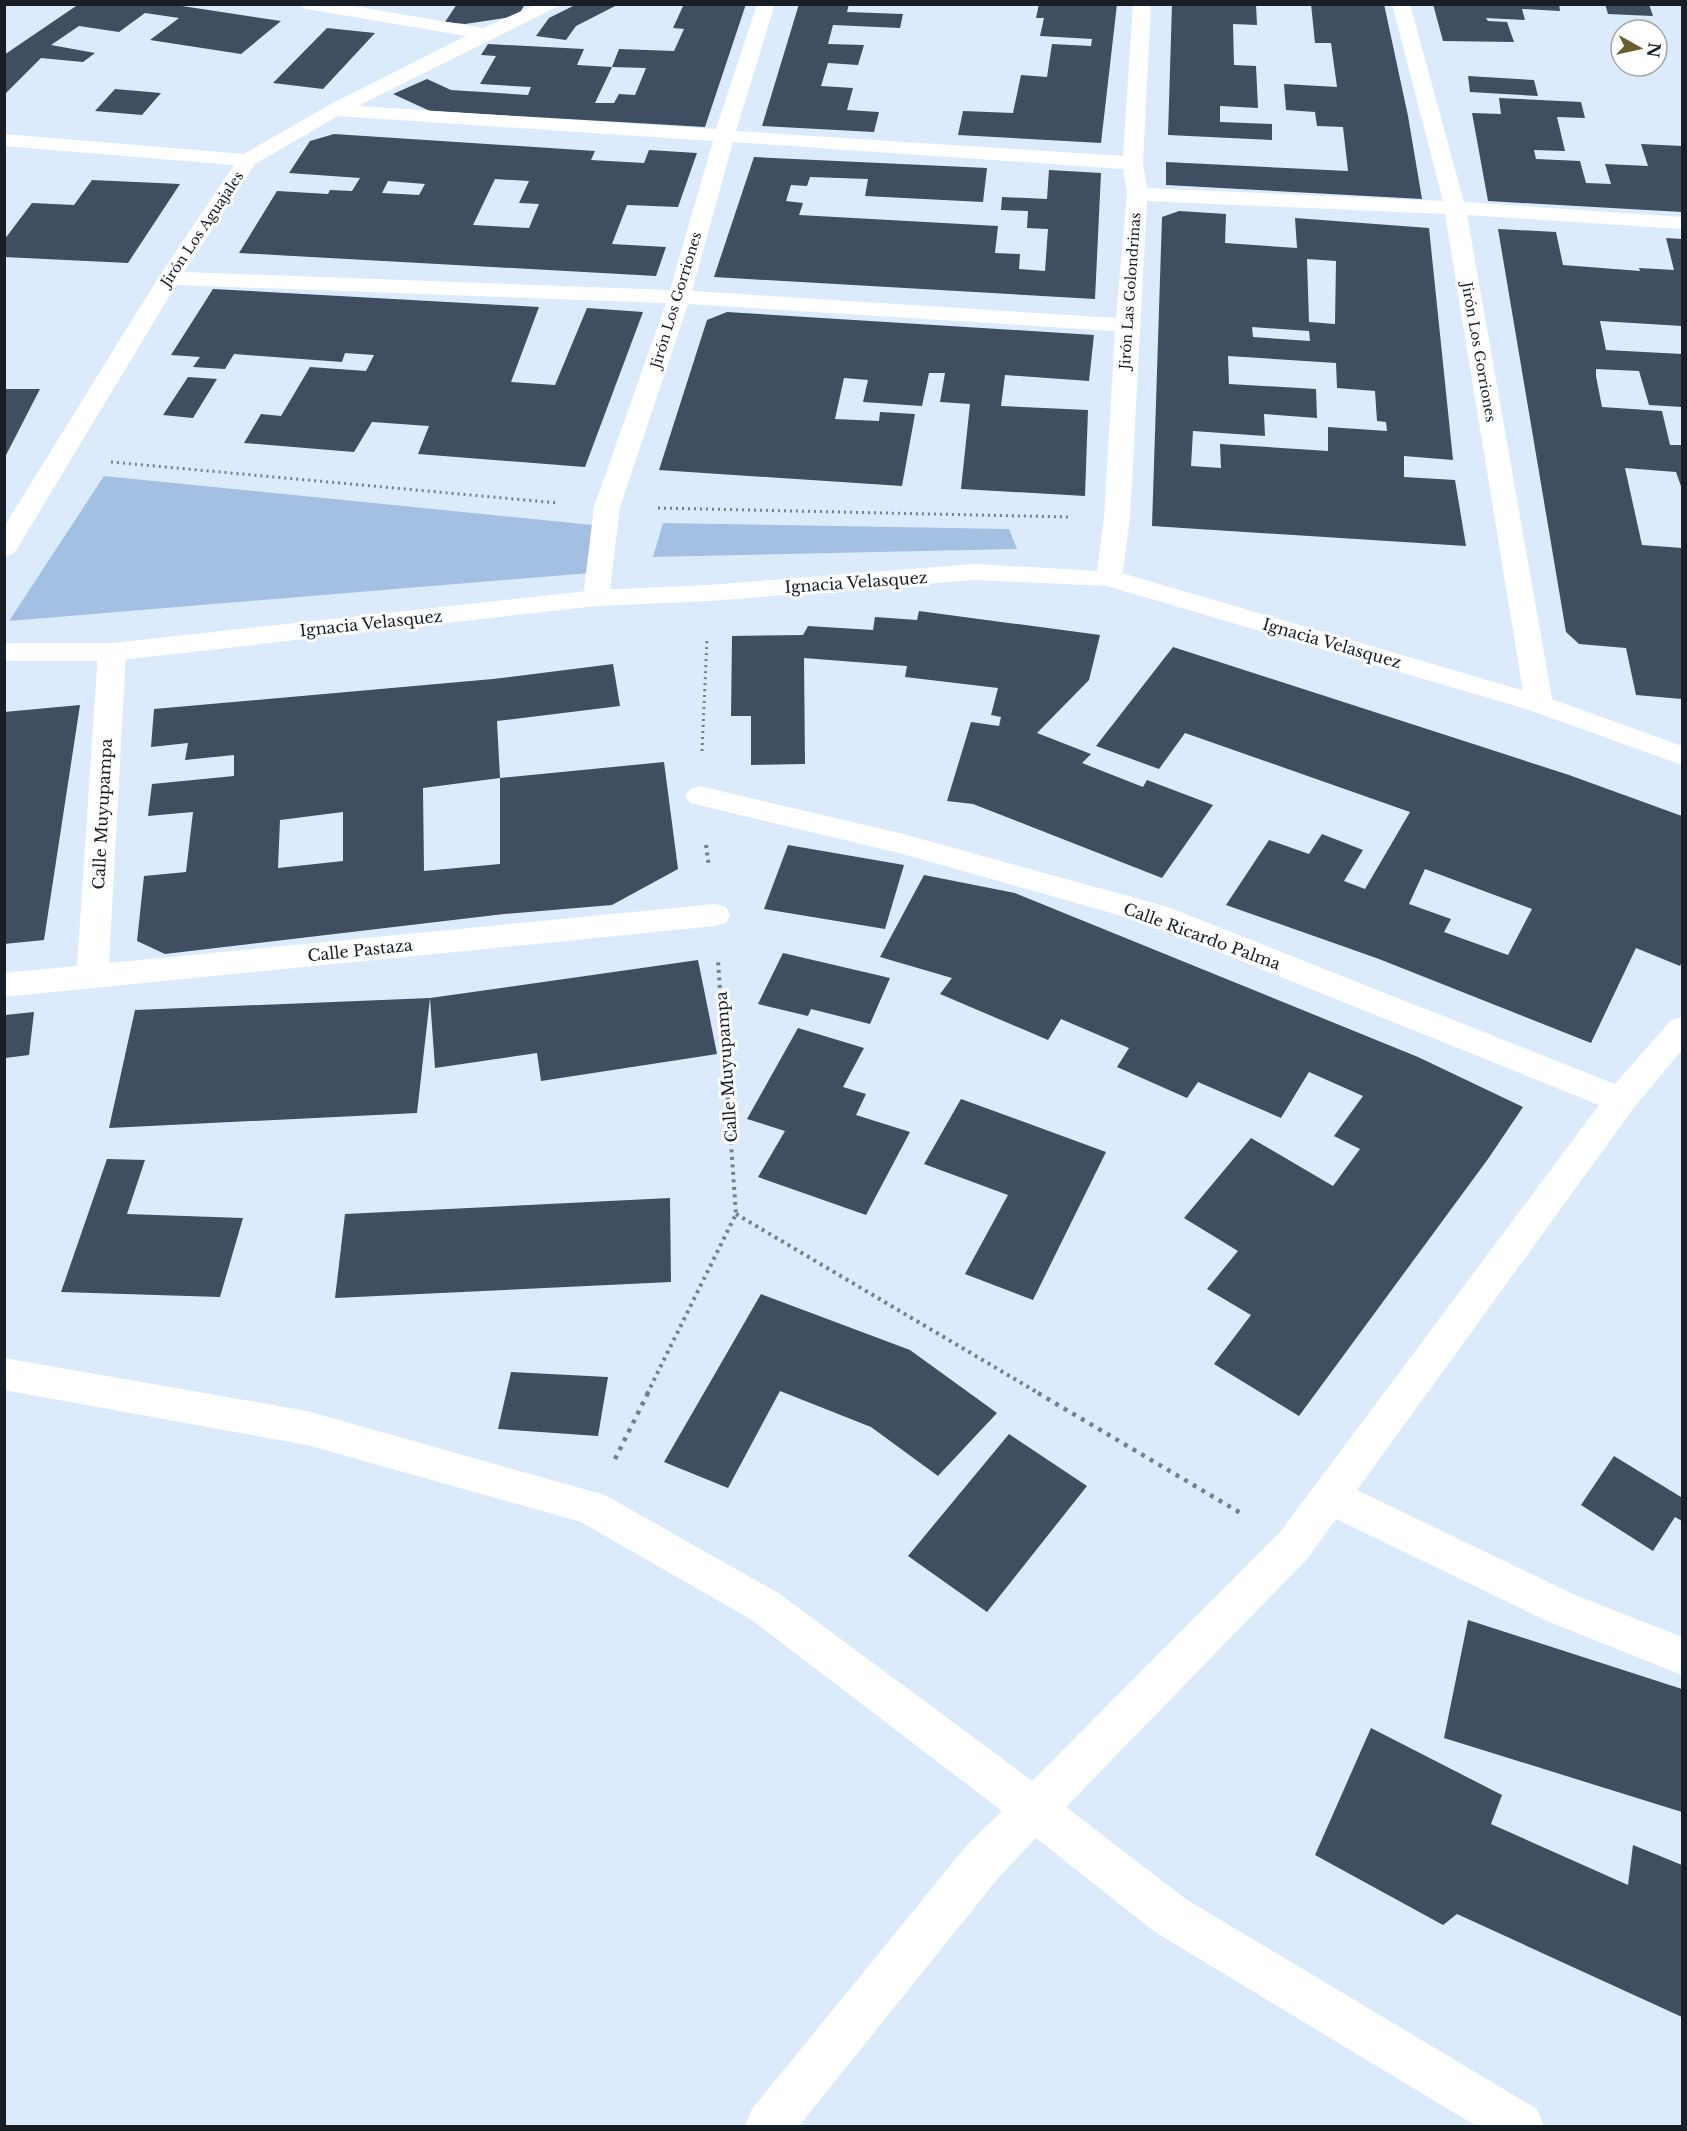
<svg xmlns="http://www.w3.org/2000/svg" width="1687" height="2131" viewBox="0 0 1687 2131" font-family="'Libre Baskerville',serif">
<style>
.green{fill:#a3c0e2}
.building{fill:#3f4e60;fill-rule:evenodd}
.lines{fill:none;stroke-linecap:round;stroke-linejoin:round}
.path-far2{stroke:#75808c;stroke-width:3;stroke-dasharray:2 4;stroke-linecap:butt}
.path-far1{stroke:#75808c;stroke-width:4;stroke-dasharray:3 4.5;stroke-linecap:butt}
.path{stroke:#75808c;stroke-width:4.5;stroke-dasharray:4 6;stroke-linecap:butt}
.minor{fill:#fff;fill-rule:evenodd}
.major{fill:#fff;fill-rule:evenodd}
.labels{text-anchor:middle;stroke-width:6;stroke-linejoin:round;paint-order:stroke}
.far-street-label{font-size:14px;fill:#171e25;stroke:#fff}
.street-label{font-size:16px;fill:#171e25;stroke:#fff}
</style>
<rect width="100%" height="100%" fill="#dcebfc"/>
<path class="green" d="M104 476 603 526 602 572 9 621Z
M663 523 1009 529 1017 549 653 557Z"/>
<path class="building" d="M79 4H169L281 21 241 54 150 40 179 18 145 13 119 32 79 26 51 45 95 53 83 62 41 58 4 95V55Z
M457 4H525L518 16 465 24 445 22Z
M577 4H619L576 26 566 40 536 36 549 18Z
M684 4H746L705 127 430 111 393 94 427 79 451 90 528 95 531 87 480 84 496 56 481 55 488 44 584 49 577 65 612 67 595 103H614L619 94 635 95 646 68 612 67 619 49 674 51 684 29 673 28Z
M799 4H849L847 12 903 14 900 28 833 25 828 44 864 45 858 65 828 63 821 86 853 88 847 110 879 112 874 132 762 126Z
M1039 4H1117L1101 143 958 135 963 111 1013 113 1021 75 1047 77 1052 44 1091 46 1092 39 1040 36 1044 18H1036Z
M1172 4H1256L1257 25 1233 24 1234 65 1256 66 1258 108 1220 106V122L1272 124V140L1168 135Z
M1311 4H1384L1408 116 1422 199 1166 185V162L1348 171 1343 127 1317 126 1315 112 1286 110 1284 84 1337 87 1331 43H1315Z
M1433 4H1559L1560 11 1522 9 1525 20 1486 18 1488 21 1507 22 1514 42 1443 41Z
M1605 4H1649L1653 16 1608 14Z
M327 28 375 33 323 89 273 83Z
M1468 76 1534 80 1538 96 1470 92Z
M115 89 161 93 142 115 95 111Z
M1499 98 1581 102 1585 118 1557 117 1565 151 1534 150 1536 159 1580 161 1586 183 1611 184 1605 164 1648 166 1641 144 1682 146V212L1488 201 1472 113 1501 114Z
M334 134 595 151 591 160 644 163 649 150 697 153 678 207 627 205 612 244 666 247 656 276 239 253 277 191 328 194 330 190 352 191 360 178 289 173 310 141ZM495 179 529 181 519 203 539 204 529 228 473 225ZM388 181 425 184 419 195 382 193Z
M754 157 987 168 983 202 865 196 868 179 810 177 807 186 791 185 786 201 803 203 799 215 998 226 995 253 1020 254 1019 269 1045 271 1048 229 1027 228 1028 211 1001 210 1002 197 1047 199 1049 170 1101 173 1095 299 714 277Z
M92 180 180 184 128 263 4 257V240L32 203 74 205Z
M1179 211 1226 214 1225 243 1297 248 1295 218 1429 228 1453 460 1404 456V477L1455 480 1466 546 1152 526 1162 217ZM1307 259 1336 261 1335 324 1309 322ZM1252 327 1309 331 1310 341 1253 337ZM1228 356 1336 363 1337 388 1375 391 1377 421 1386 422 1387 431 1328 427V451L1220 444 1221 468 1191 466 1193 431 1265 436 1264 414 1317 418 1316 389 1229 384Z
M1498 229 1556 232 1563 265 1640 271 1639 268 1674 270 1666 238 1682 239V326L1600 321 1606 350 1682 354V407L1649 405 1639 371 1596 369V376L1602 407 1662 411 1670 445H1682V489L1676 472 1625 468 1642 545 1682 548V699L1636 695 1626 648 1579 644 1566 632Z
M213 289 539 307 511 382 555 385 587 308 643 312 585 467 418 454 429 426 372 422 354 452 244 443 261 414 281 416 310 367 366 371 374 355 345 353 342 362 234 354 225 369 193 367 200 357 171 355Z
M727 312 1094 335 1089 381 1005 375 1001 406 1088 410 1085 496 961 489 970 404 940 402 945 373H929L922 406 863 402 868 380 844 378 835 419 879 421 880 412 915 414 902 486 659 470 707 320Z
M188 377 217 379 193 418 163 415Z
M4 389H40L4 459Z
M919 611 1100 635 1089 680 1037 733 1091 754 1082 763 1143 787 1147 780 1213 805 1162 878 973 804 947 801 971 722 999 726 1001 717 991 715 998 688 905 677 907 666 804 658 805 764 751 765V716H731L732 636 803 635 808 626 873 630 875 617 917 620Z
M1173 647 1569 775 1682 816V961L1680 966 1636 948 1591 1043 1379 959 1226 905 1269 840 1309 854 1322 834 1363 850 1344 881 1365 889 1410 812 1185 733 1159 769 1096 746ZM1425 869 1532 909 1508 955 1444 932 1451 919 1409 904Z
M613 664 620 706 497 721 500 778 664 762 678 869 612 905 504 914 165 954 137 941 144 876 186 872 193 812 148 816 152 784 234 776V755L185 760 188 743 151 747 154 709 493 679ZM500 778V864L424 871 423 788ZM343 812V861L278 868 280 820Z
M80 705 44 940 4 944V712Z
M788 845 904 865 885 929 764 909Z
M924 875 1015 893 1418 1057 1523 1107 1488 1159 1299 1416 1214 1364 1251 1315 1207 1289 1238 1251 1184 1218 1251 1138 1333 1186 1360 1149 1334 1136 1363 1096 1309 1072 1281 1118 1198 1082 1187 1098 1117 1067 1129 1048 1061 1019 1048 1040 940 994 952 978 880 957Z
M783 953 890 978 870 1024 811 1009 808 1016 758 1004Z
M698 960 717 1054 541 1081 537 1053 435 1068 430 998Z
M430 998 417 1113 109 1128 135 1010Z
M34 1012 29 1055 5 1058V1015Z
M798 1028 864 1048 843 1087 866 1094 856 1115 910 1132 866 1215 758 1177 785 1131 747 1119Z
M961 1099 1106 1152 1033 1300 965 1274 1008 1195 924 1164Z
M107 1159 145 1160 127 1214 243 1218 220 1297 61 1292Z
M670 1198 671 1282 335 1298 345 1214Z
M761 1294 910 1350 997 1413 938 1476 871 1427 780 1391 728 1488 664 1462Z
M511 1372 608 1377 598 1436 498 1429Z
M1009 1434 1087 1486 987 1612 908 1556Z
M1614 1456 1681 1497 1682 1494V1521L1675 1517 1653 1551 1581 1505Z
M1468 1620 1682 1689V1812L1444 1738Z
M1371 1728 1502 1795 1491 1824 1628 1885 1633 1845 1682 1865V2017L1457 1914 1443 1925 1315 1855Z"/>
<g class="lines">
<path class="path-far2" d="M111 462 558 503
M658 508 1068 517
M702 751 707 639"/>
<path class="path-far1" d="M706 845 709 867
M736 1214 1040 1394
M647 1394 736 1214 718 961"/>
<path class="path" d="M1038 1393 1244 1515
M615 1459 648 1393"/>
<path class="minor" d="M297 4H342L483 28 537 4H563L358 106 716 129 757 4H775L736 131 1123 156 1133 4H1151L1143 163 1147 188 1443 201 1392 4H1410L1464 202 1682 217V229L1467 215 1553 704 1549 710 1539 713 1529 710 1525 704 1445 214 1147 201 1130 518 1122 578 1118 584 1109 586 1100 584 1096 578 1104 518 1115 331 688 304 620 507 609 598 605 604 596 606 587 604 583 598 594 507 666 303 176 285 17 549 13 554 4 557V527L158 278 234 165 4 146V134L244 154 327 106 466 36 306 9ZM338 116 713 141 670 290 184 272 255 164ZM733 142 1123 169 1127 194 1116 318 692 291Z
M112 643 122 646 126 652 109 963 715 904 726 907 730 915 726 923 715 926 4 997V973L77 966 98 652 102 646Z
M700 786 903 834 1168 907 1615 1084 1671 1020 1682 1017V1050L1633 1109 1357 1490 1575 1595 1682 1637V1675L1547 1621 1336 1519 1308 1558 1066 1807 1187 1900 1537 2109 1544 2126H1476L1155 1932 1036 1838 999 1877 799 2126H745L752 2109 967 1845 1002 1811 752 1620 581 1522 307 1445 4 1390V1358L307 1411 605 1495 780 1594 1032 1781 1280 1532 1599 1105 1147 923 903 854 690 803 685 796 690 789Z"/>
<path class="major" d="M975 564 1118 572 1549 698 1682 746V765L1529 710 1107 586 975 580 709 601 596 606 112 661H4V643H112L596 590 709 585Z"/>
</g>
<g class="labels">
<g class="far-street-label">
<text transform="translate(202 229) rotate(-56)" y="5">Jirón Los Aguajales</text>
<text transform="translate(1130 291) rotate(-86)" y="5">Jirón Las Golondrinas</text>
<text transform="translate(676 300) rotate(-73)" y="5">Jirón Los Gorriones</text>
<text transform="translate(1479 352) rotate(80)" y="5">Jirón Los Gorriones</text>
</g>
<g class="street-label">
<text transform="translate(856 582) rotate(-4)" y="6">Ignacia Velasquez</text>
<text transform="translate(371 623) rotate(-6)" y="6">Ignacia Velasquez</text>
<text transform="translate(1332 643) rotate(16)" y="6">Ignacia Velasquez</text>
<text transform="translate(102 814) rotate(-87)" y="6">Calle Muyupampa</text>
<text transform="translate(1202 936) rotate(20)" y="6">Calle Ricardo Palma</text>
<text transform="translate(360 950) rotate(-6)" y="6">Calle Pastaza</text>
<text transform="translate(726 1067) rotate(-94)" y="6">Calle Muyupampa</text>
</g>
</g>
<rect width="1687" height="2131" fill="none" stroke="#171e25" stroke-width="12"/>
<g transform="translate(1639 48) rotate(98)"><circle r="28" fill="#ffffff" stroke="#a2a5a8" stroke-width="1.5"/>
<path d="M0-4.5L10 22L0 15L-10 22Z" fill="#67602c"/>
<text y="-9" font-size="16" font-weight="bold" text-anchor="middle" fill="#171e25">N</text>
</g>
</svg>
